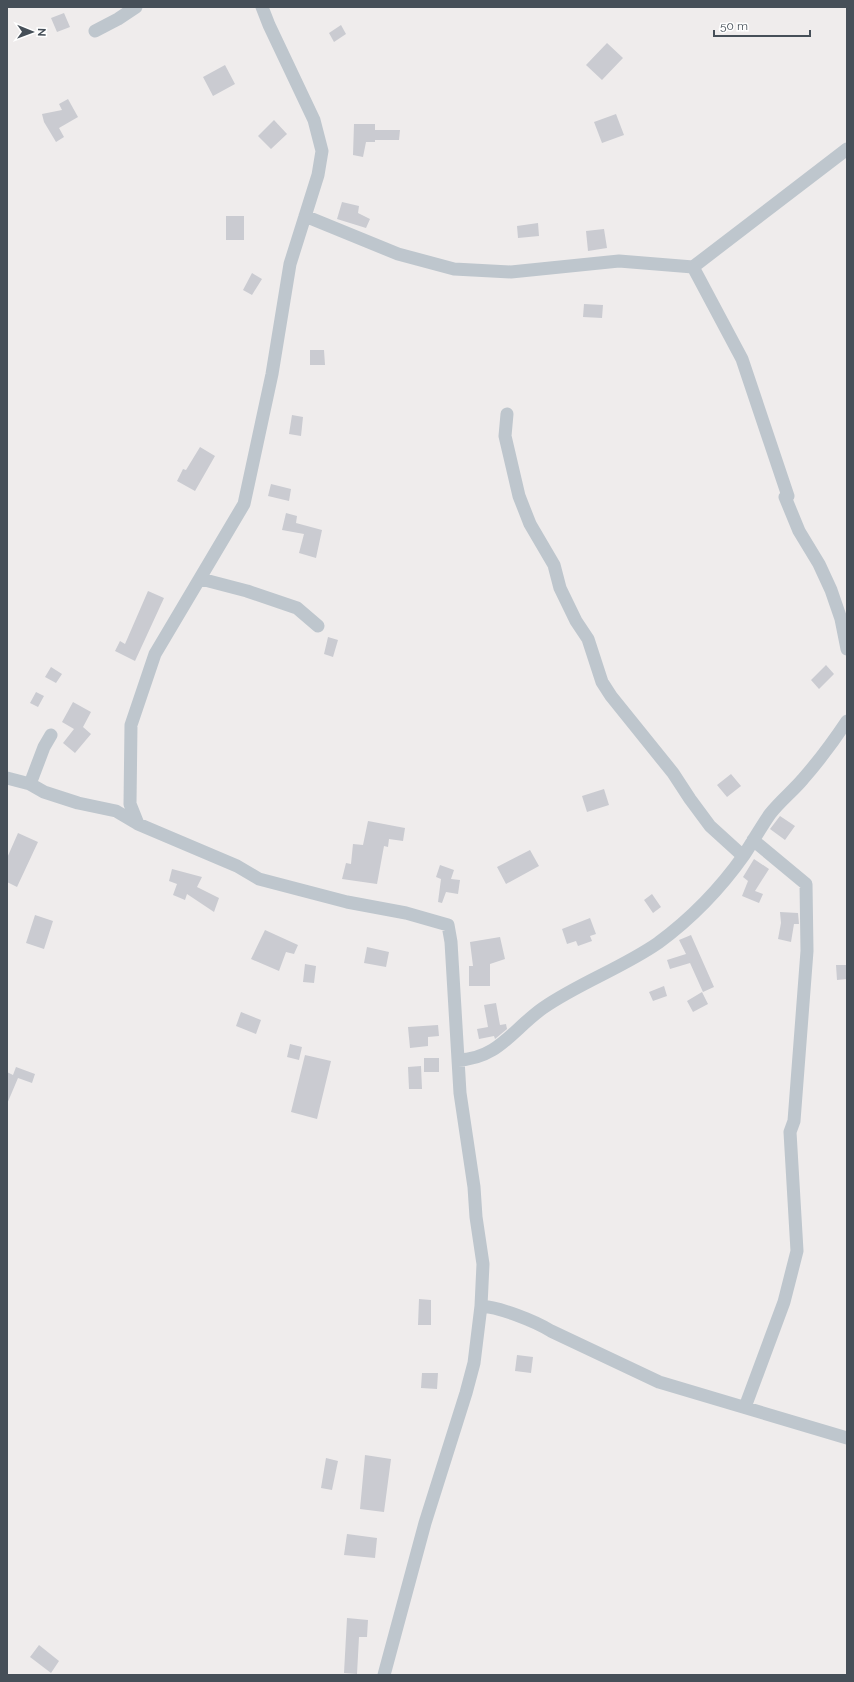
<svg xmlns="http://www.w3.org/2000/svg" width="854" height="1682" viewBox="0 0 854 1682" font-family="Raleway,sans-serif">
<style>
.building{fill:#cacbd1}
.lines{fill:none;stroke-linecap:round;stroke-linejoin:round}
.street{stroke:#bec6cd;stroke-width:13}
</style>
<rect width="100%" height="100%" fill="#efecec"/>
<path class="building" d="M64 13 70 27 57 32 51 18Z
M341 25 346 34 334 42 329 33Z
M607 43 623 58 602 80 586 65Z
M225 65 235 84 213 96 203 77Z
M68 99 78 117 59 128 64 137 56 142 44 122 42 114 62 110 59 104Z
M616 114 624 135 602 143 594 122Z
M274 120 287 134 271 149 258 136Z
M354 124H375V130H400L399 140H375V142H366L363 157 353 155Z
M342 202 359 206 358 213 370 219 366 228 337 219Z
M226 216H244V240H226Z
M538 223 539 236 518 238 517 226Z
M604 229 607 248 588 251 586 231Z
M252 273 262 279 252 295 243 290Z
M584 304 603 305 602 318 583 317Z
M310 350H324L325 365H310Z
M292 415 303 417 301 436 289 434Z
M200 447 215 456 195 491 177 481 183 469 186 470Z
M271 484 291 489 289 501 268 496Z
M286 513 297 516 296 523 322 530 316 558 299 553 304 534 282 530Z
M148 591 164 598 135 661 115 651 120 641 125 644Z
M328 637 338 640 333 657 324 654Z
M826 665 834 674 819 689 811 680Z
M51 667 62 674 56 683 45 677Z
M36 692 44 696 38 707 30 703Z
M73 702 91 712 83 727 91 734 75 753 63 743 74 729 62 722Z
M731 774 741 786 727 797 717 785Z
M604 789 609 805 587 812 582 796Z
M780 816 795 826 785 840 770 829Z
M368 821 405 828 403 841 389 839 388 847 384 846 377 884 342 879 346 863 351 864 353 844 363 845Z
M18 833 38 842 17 887 7 882V858Z
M530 850 539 866 506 884 497 867Z
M754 859 769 869 755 891 763 894 759 903 742 896 748 881 743 877Z
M440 865 454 870 451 879 460 880 458 894 446 892 442 903 438 902 441 879 436 877Z
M172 869 202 877 197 887 219 898 214 912 187 894 185 900 173 895 177 884 169 881Z
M652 894 661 907 653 913 644 900Z
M780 912 798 913 799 924H794L791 942 778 939 781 923Z
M35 915 53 921 44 949 26 943Z
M590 918 596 934 590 936 592 941 578 946 576 941 567 944 562 929Z
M265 930 298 945 294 954 286 952 279 971 251 959Z
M691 935 714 987 703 992 690 963 670 969 667 960 686 954 679 940Z
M500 937 505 959 490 964V986H469V966H473L470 942Z
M367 947 389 952 386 967 364 963Z
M305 964 316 966 314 983 303 982Z
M836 965H847V979L837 980Z
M664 986 667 996 653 1001 649 992Z
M702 992 708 1004 693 1012 687 1001Z
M496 1003 500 1025 506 1024 507 1029 495 1039 494 1036 479 1039 477 1029 488 1027 484 1005Z
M241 1012 261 1020 256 1034 236 1026Z
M438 1025 439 1036 428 1037V1046L410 1048 408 1027Z
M290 1044 302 1047 299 1060 287 1057Z
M305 1055 331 1061 317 1119 291 1112Z
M424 1058H439V1072H424Z
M421 1066 422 1089H409L408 1067Z
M16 1067 35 1074 32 1083 18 1078 7 1104V1072L13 1075Z
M419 1299 431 1300V1325H418Z
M517 1355 533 1357 531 1373 515 1371Z
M422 1373H438L437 1389 421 1388Z
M365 1455 391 1459 384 1512 360 1509Z
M326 1458 338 1461 332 1490 321 1488Z
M347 1534 377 1538 375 1558 344 1555Z
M347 1618 368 1620 367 1637H359L357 1674 344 1673Z
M39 1645 59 1661 51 1673 30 1657Z"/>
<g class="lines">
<path class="street" d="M262 7 269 25 314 120 322 151 318 175 290 264 272 374 244 504 155 654 131 725 130 804 138 824 237 866 259 879 347 902 406 913 448 925 451 942 460 1093 474 1187 476 1217 483 1264 481 1306
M95 31 118 19 136 7
M305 216 398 254 454 269 511 272 619 261 693 267 847 149
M693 267 742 359 788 496
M507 414 505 436 519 496 530 524 554 565 560 588 576 621 588 639 602 682 611 696 673 773 690 799 710 826 743 856
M785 497 799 531 819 564 831 590 841 619 847 649
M201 579 247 591 297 608 318 626
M7 778 30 784 44 792 78 803 116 811 138 824
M30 784 44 747 51 735
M458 1060C498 1059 513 1029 543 1008 579 983 622 968 658 943 692 918 720 889 744 855 753 841 761 827 770 814 780 801 793 791 803 779 817 763 835 739 847 721
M745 1407 784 1302 797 1251 790 1132 794 1121 807 951 806 884 753 840
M384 1675 425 1523 466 1393 474 1363 481 1306C499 1307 535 1321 551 1331L659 1382 847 1438"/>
</g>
<rect width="854" height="1682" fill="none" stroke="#464f58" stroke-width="16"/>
<g transform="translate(32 32) rotate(91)" stroke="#ffffff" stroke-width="3" paint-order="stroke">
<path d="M0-3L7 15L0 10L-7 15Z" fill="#464f58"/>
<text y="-6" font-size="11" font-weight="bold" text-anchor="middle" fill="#464f58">N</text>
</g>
<path d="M714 30v6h96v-6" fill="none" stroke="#464f58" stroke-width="2"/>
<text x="720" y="30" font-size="12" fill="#464f58" stroke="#ffffff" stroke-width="3" paint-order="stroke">50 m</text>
</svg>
